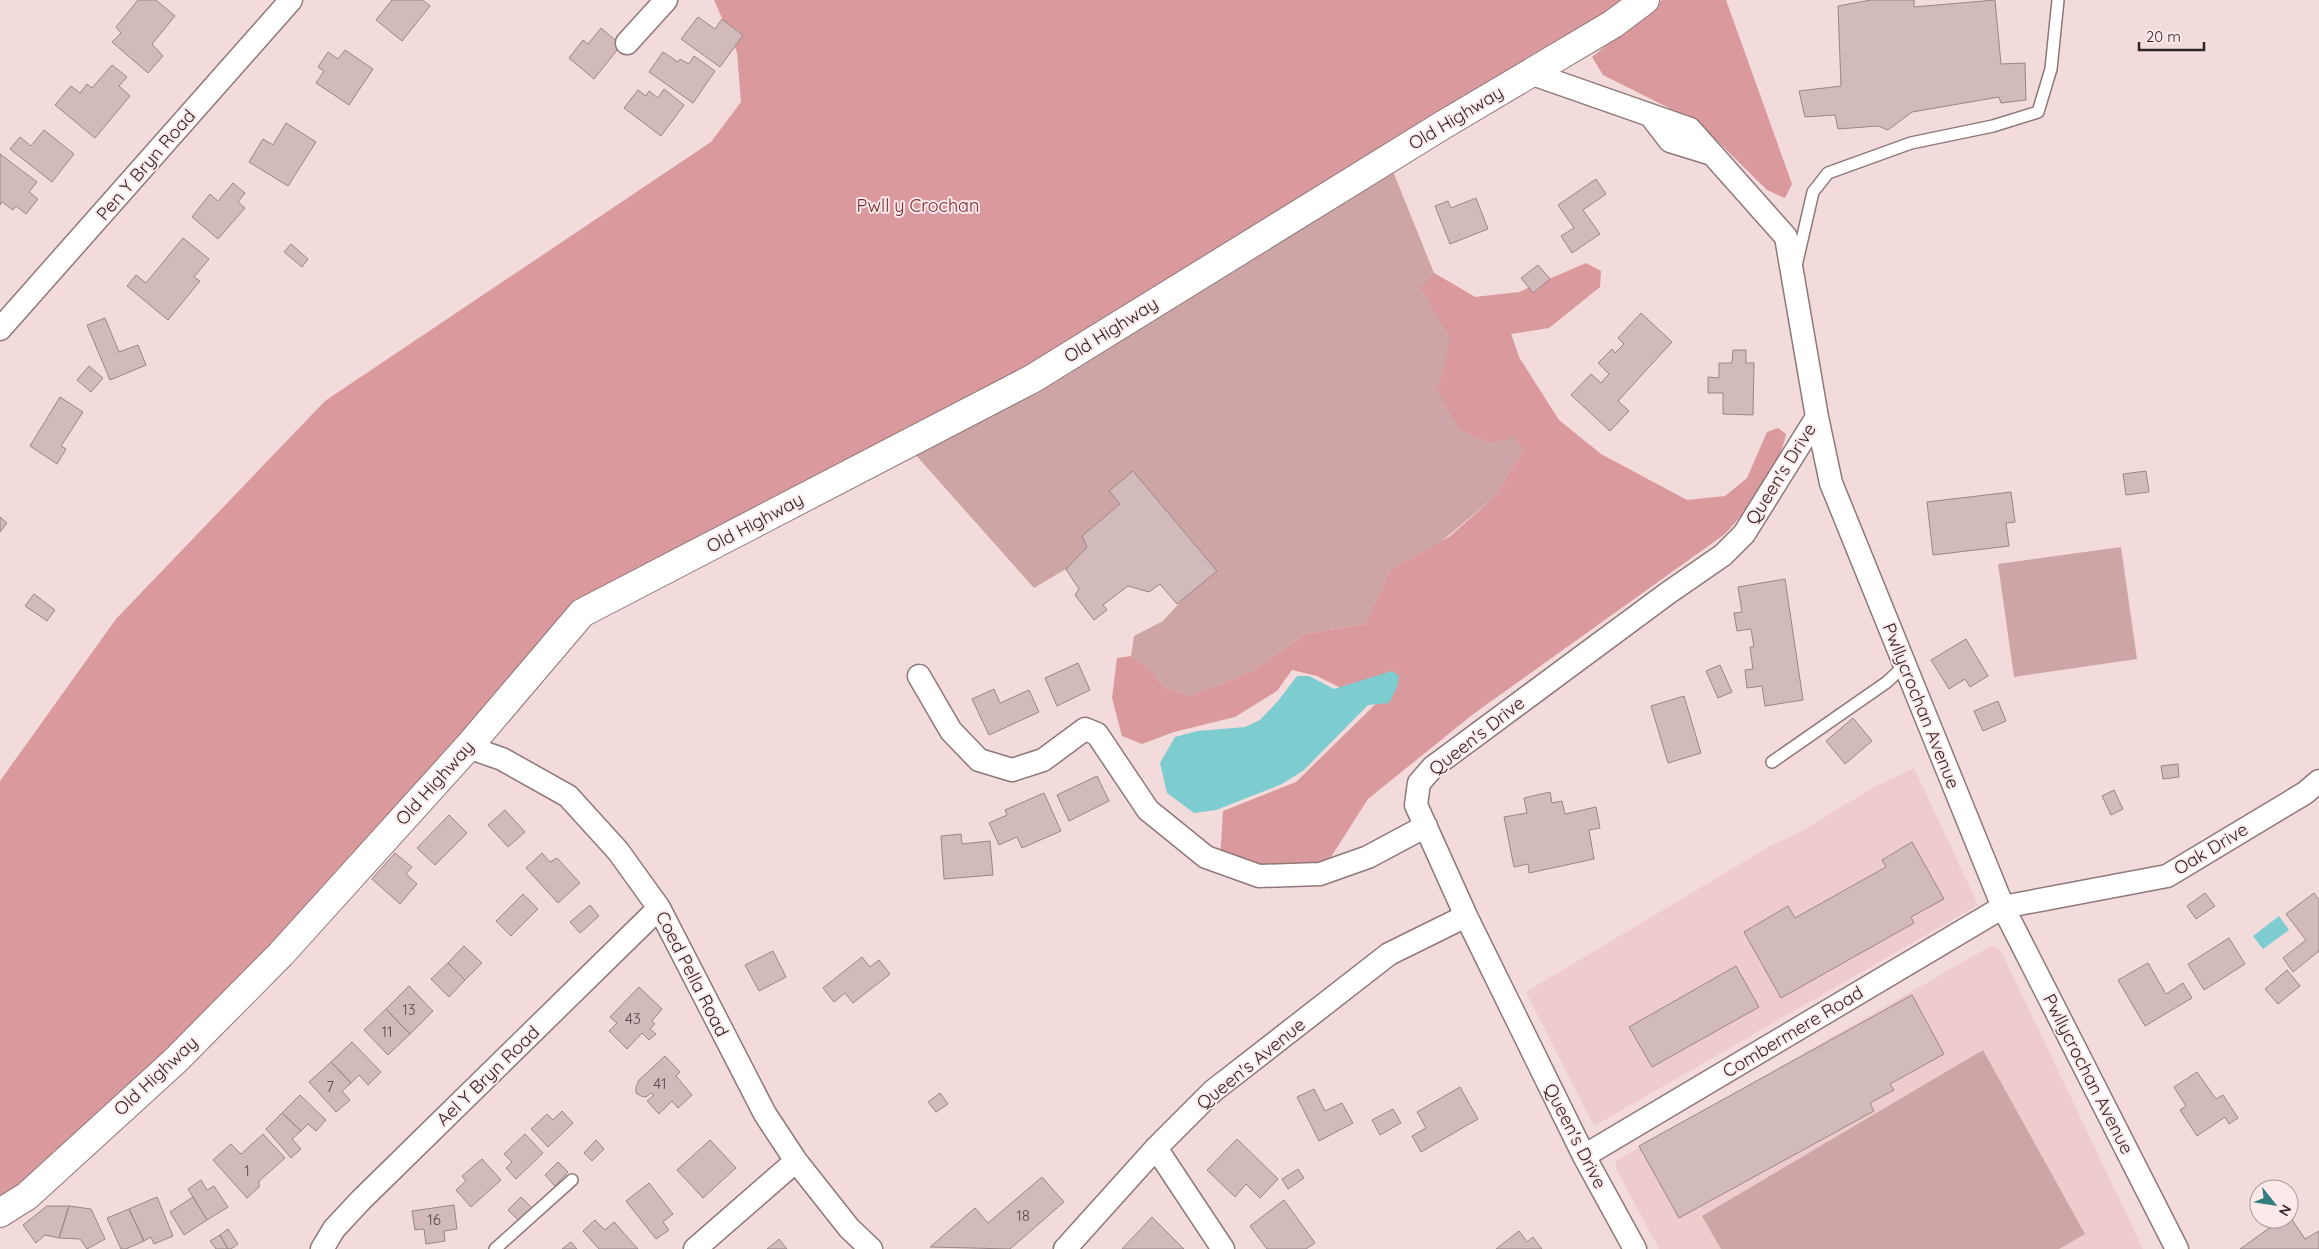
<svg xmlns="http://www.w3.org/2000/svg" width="2319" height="1249" viewBox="0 0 2319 1249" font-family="Quicksand,sans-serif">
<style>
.built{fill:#eecccd}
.green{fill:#cea5a6}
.forest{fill:#da999c}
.water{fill:#7dccd0}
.building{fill:#d2babb;stroke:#9c8586}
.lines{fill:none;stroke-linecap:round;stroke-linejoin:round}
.service-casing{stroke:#8f7879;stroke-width:14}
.minor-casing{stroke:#8f7879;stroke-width:25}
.tertiary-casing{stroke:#8f7879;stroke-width:30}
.service{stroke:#fff;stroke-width:11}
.minor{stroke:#fff;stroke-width:22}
.tertiary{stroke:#fff;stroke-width:28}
.labels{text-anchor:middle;stroke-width:4;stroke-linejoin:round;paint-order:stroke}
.number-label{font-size:15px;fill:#574a4a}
.street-label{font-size:18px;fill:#2e2425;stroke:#fde9e9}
.park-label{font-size:18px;fill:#772a33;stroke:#fde9e9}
</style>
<rect width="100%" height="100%" fill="#f3dadb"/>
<path class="built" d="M1914 768 1978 905 1594 1126 1526 992 1770 846 1798 833 1869 790Z
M1994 946 2001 951 2143 1249H1659L1616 1169V1161L1989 947Z"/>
<path class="green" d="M1388 159 1434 273 1475 297 1511 334 1519 357 1524 450 1493 498 1442 541 1390 570 1366 624 1305 634 1253 671 1191 696 1164 687 1153 672 1131 656 1134 636 1163 621 1182 600 1217 571 1133 471 1120 504 1083 536 1087 547 1066 569 1034 588 906 444Z
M2121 547 2137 659 2014 677 1998 564Z
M1983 1050 2085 1234 2059 1249H1721L1702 1216Z"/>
<path class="forest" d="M714 0H1645L1032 379 582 613 372 853 0 1213V781L116 619 325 401 711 142 741 102 737 52Z
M1662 0H1726L1792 184 1785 198 1767 190 1699 123 1603 75 1592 57Z
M1586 263 1601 271 1600 287 1549 328 1511 334 1519 357 1559 420 1601 454 1687 500 1725 496 1747 478 1767 432 1778 428 1786 434C1778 473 1751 505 1725 534L1472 715 1368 799 1320 874 1220 862 1223 811 1296 782 1394 686 1343 689 1317 676 1292 670 1277 691 1235 717 1174 732 1142 744 1122 736 1112 698 1117 658 1131 656 1153 672 1164 687 1191 696 1253 671 1305 634 1366 624 1390 570 1449 537 1493 498 1524 450 1515 437 1489 443 1459 429 1438 390 1450 338 1421 288 1434 273 1475 297 1519 292Z"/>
<path class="water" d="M1392 671 1399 676 1397 687 1389 703 1368 705 1304 770 1282 784 1216 810 1194 813 1167 793 1160 763 1175 737 1197 731 1245 727 1260 720 1278 701 1297 676H1309L1334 689Z
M2279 916 2289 930 2263 949 2253 936Z"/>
<path class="building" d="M138 0H156L175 16 152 44 163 56 148 73 112 42 121 33 116 27Z
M392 0H423L430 6 402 41 376 20Z
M1871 0H1914V7L1995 0 2001 64 2025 63 2026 100 2001 103 1999 97 1912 112 1888 130 1878 126 1838 129 1835 115 1805 117 1799 91 1841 86 1838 6Z
M698 17 715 29 722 19 743 35 720 67 681 39Z
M601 28 621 45 594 79 569 58 583 40 588 44Z
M345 50 373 69 349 105 316 83 324 71 318 67 328 52 338 59Z
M663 52 678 62 680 59 689 64 694 56 715 71 693 103 649 72Z
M112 65 127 77 119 86 130 96 95 138 55 105 71 86 80 93 87 84 92 88Z
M664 89 684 105 661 136 624 108 638 90 646 96 649 91 658 98Z
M286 123 316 142 288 186 249 162 263 139 273 145Z
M44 130 74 154 52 182 10 149 20 137 31 146Z
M0 154 37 182 29 192 38 199 26 214 16 206 13 210 2 202 0 205Z
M1596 179 1606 194 1583 210 1600 234 1572 253 1561 236 1574 228 1558 205Z
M233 183 245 193 238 202 245 208 218 239 192 217 210 194 218 201Z
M1476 198 1488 229 1450 244 1435 206 1448 201 1451 208Z
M183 238 209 259 194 277 200 281 168 320 127 286 136 275 146 283Z
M291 244 308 259 302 267 284 252Z
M1538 265 1550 279 1533 293 1521 278Z
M1641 313 1672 342 1618 401 1629 411 1610 431 1571 395 1591 374 1601 383 1609 374 1598 363 1612 349 1615 353 1624 344 1618 338Z
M105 318 119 352 138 345 146 365 110 380 87 325Z
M1733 350H1746V363H1754L1753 415 1723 414V393H1708V377L1719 378V363H1732Z
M89 366 103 378 91 392 77 380Z
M60 397 83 412 61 446 66 449 57 464 30 446Z
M1133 471 1217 571 1177 604 1160 584 1149 592 1128 586 1103 605 1107 610 1094 620 1075 595 1079 589 1066 569 1087 547 1082 536 1120 504 1109 491Z
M2146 471 2149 492 2126 495 2123 474Z
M2011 492 2015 522 2006 523 2009 546 1933 555 1927 502Z
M0 517 7 523 0 532Z
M1785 579 1803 700 1765 706 1762 686 1747 688 1745 670 1753 669 1750 647H1754L1751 629 1737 631 1734 613 1742 612 1738 587Z
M34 594 55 610 47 621 25 606Z
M1966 639 1988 676 1970 687 1965 679 1949 689 1931 660Z
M1078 663 1090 690 1057 706 1045 678Z
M1720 665 1732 692 1718 698 1706 671Z
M994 689 1000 703 1029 690 1039 712 989 735 972 699Z
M1684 696 1701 753 1668 763 1651 706Z
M1998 701 2006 721 1983 731 1974 711Z
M1853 718 1872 741 1845 764 1826 741Z
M2178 764 2179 777 2163 779 2161 766Z
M1097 776 1109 801 1069 821 1057 795Z
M2114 790 2123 809 2111 815 2102 796Z
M1550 792 1552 803 1562 801 1565 814 1596 807 1600 828 1589 830 1594 859 1529 873 1528 864 1514 867 1504 817 1527 813 1524 798Z
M1044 793 1061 831 1022 848 1017 837 999 845 989 823 1007 815 1005 810Z
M505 810 525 832 508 847 488 825Z
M449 815 467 833 435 865 417 848Z
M961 834 962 844 990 841 993 875 944 879 941 836Z
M1912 842 1944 899 1911 917 1914 923 1781 998 1744 932 1788 906 1795 918 1886 867 1882 860Z
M395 853 412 867 406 874 417 884 400 904 372 879Z
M542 853 550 862 557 858 580 883 558 903 526 868Z
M2205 893 2215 906 2196 919 2187 906Z
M2314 893 2319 900V951L2293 972 2283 958 2306 940 2286 914Z
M523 894 538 909 511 936 496 921Z
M590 905 599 916 580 933 570 922Z
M2229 938 2245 964 2204 990 2188 964Z
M464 946 482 963 465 980 448 963Z
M773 951 786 977 759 991 745 965Z
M862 957 870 967 879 960 890 974 853 1003 845 993 834 1002 823 988Z
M448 963 465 980 449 997 431 979Z
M2148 963 2166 994 2183 983 2192 998 2145 1026 2118 980Z
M1736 966 1759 1007 1652 1067 1629 1027Z
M2287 970 2300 986 2278 1004 2265 989Z
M409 986 433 1011 410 1034 386 1009Z
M639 987 662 1009 652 1021 655 1024 650 1029 656 1034 649 1040 642 1033 627 1049 609 1031 617 1023 610 1017Z
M1912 995 1944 1054 1890 1084 1894 1090 1870 1103 1874 1111 1679 1218 1639 1146Z
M386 1009 410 1034 388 1055 364 1030Z
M352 1042 381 1072 368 1085 359 1075 351 1083 331 1062Z
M665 1056 680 1072 676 1076 692 1095 678 1108 672 1101 659 1114 647 1101 654 1095 651 1093 646 1097 641 1096 636 1093V1087L639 1080Z
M331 1062 351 1083 342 1091 350 1100 336 1112 309 1082Z
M2197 1072 2216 1099 2223 1095 2238 1118 2229 1124 2225 1117 2197 1136 2180 1110 2186 1106 2174 1087Z
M1460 1087 1478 1119 1421 1152 1412 1136 1426 1128 1417 1112Z
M1314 1089 1325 1111 1342 1103 1353 1123 1319 1141 1297 1097Z
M940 1093 948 1104 936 1112 928 1102Z
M300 1095 326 1120 316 1131 308 1124 301 1131 282 1113Z
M1393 1109 1401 1123 1380 1135 1372 1120Z
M562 1111 573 1123 548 1147 531 1129 547 1114 553 1120Z
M282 1113 301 1131 292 1139 301 1149 291 1158 266 1129Z
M263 1134 285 1158 259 1181V1187L247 1198 213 1160 231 1144 241 1154Z
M525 1134 543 1153 516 1179 506 1168 512 1162 504 1154Z
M1237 1139 1278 1179 1260 1198 1246 1184 1235 1197 1207 1170Z
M596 1140 604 1149 592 1161 584 1153Z
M710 1140 736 1168 703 1198 677 1170Z
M482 1159 501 1180 471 1207 456 1190 466 1181 462 1176Z
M558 1162 568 1172 555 1186 545 1175Z
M1298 1169 1304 1178 1288 1189 1282 1179Z
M1042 1177 1064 1202 1010 1249 930 1247 975 1208 988 1223Z
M201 1180 207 1190 214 1186 228 1207 207 1220 188 1189Z
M649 1183 673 1214 663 1222 669 1230 656 1239 626 1201Z
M157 1197 173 1236 154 1244 151 1237 144 1241 129 1209Z
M193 1197 207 1220 184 1235 170 1212Z
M521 1197 532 1208 519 1221 508 1210Z
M1284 1200 1315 1243 1306 1249H1267L1250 1226Z
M454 1205 457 1229 444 1231 445 1241 426 1244 424 1229 415 1230 412 1211Z
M47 1206H69L59 1238 45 1235 36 1243 23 1225Z
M69 1206 91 1209 105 1239 87 1249 80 1239 59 1238Z
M129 1209 144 1241 126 1249H121L107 1218Z
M2289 1215 2305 1239 2319 1231V1249H2240L2282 1219H2289Z
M1152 1217 1184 1249H1122Z
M595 1220 605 1230 614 1222 638 1249H599L583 1231Z
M228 1229 238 1244 231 1249H228L220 1235Z
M1519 1231 1527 1242 1533 1237 1542 1249H1496Z
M220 1235 228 1249H216L210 1241Z
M779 1239 787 1249H767Z
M571 1242 577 1249H562Z"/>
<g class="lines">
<defs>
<path id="service" d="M1796 266 1813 192 1828 173 1911 143 1993 126 2038 112 2051 69 2058 0
M1772 762 1887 682 1904 666
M495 1249 572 1180"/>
<path id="minor" d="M627 43 666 0
M1530 73 1690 129 1786 237 1817 417 1831 483 2003 907 2177 1249
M1650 115 1670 141 1712 154
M0 329 291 0
M919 676 951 731 979 760 1012 770 1043 760 1085 729 1097 734 1148 810 1206 857 1259 876 1320 874 1368 857 1426 826
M468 747 502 759 568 796 618 851 659 908 765 1114 796 1161 849 1228 871 1249
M1156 1148 1223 1249
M1584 1156 2003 907 2167 876 2305 793 2319 781
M322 1249 334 1229 361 1200 659 908
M695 1249 796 1161
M1065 1249 1156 1148 1213 1091 1389 954 1466 916
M1635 1249 1584 1156 1466 916 1416 805 1419 783 1433 767 1668 593 1723 555 1744 534 1817 417"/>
<path id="tertiary" d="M0 1213 27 1196 175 1061 281 954 468 747 582 613 1032 379 1443 125 1613 24 1645 0"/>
</defs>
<use href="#service" class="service-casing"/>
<use href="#minor" class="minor-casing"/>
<use href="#tertiary" class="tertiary-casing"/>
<use href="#service" class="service"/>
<use href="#minor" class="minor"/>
<use href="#tertiary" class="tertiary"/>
</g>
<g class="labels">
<g class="number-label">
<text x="409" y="1015">13</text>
<text x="633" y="1024">43</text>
<text x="387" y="1037">11</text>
<text x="660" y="1089">41</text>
<text x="330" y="1092">7</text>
<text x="247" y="1176">1</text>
<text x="1023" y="1221">18</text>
<text x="434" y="1225">16</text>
</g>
<g class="street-label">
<text transform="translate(1456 118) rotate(-31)" y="6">Old Highway</text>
<text transform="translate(146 165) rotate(-49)" y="6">Pen Y Bryn Road</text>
<text transform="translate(1111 330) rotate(-32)" y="6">Old Highway</text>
<text transform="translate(1781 474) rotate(-58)" y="6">Queen's Drive</text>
<text transform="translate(755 523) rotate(-28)" y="6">Old Highway</text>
<text transform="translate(1921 706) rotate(68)" y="6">Pwllycrochan Avenue</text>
<text transform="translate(1477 736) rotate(-38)" y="6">Queen's Drive</text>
<text transform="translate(435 783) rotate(-48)" y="6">Old Highway</text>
<text transform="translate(2211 849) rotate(-31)" y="6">Oak Drive</text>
<text transform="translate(692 974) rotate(63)" y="6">Coed Pella Road</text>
<text transform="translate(1793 1032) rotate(-31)" y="6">Combermere Road</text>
<text transform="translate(1251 1064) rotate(-39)" y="6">Queen's Avenue</text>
<text transform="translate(2088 1074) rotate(63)" y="6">Pwllycrochan Avenue</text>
<text transform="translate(156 1076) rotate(-43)" y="6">Old Highway</text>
<text transform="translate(488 1076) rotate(-44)" y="6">Ael Y Bryn Road</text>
<text transform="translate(1575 1136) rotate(63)" y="6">Queen's Drive</text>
</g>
<g class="park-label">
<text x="918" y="212">Pwll y Crochan</text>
</g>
</g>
<g transform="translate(2274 1204) rotate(120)"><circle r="24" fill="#fde9e9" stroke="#aa9a9b"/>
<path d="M0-4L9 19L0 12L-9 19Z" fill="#327b7e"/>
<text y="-8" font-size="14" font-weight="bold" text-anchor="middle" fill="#2e2425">N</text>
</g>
<path d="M2139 42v8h65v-8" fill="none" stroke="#2e2425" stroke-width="2.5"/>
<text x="2146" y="42" font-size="15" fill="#2e2425" stroke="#fde9e9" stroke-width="4" paint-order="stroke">20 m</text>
</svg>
